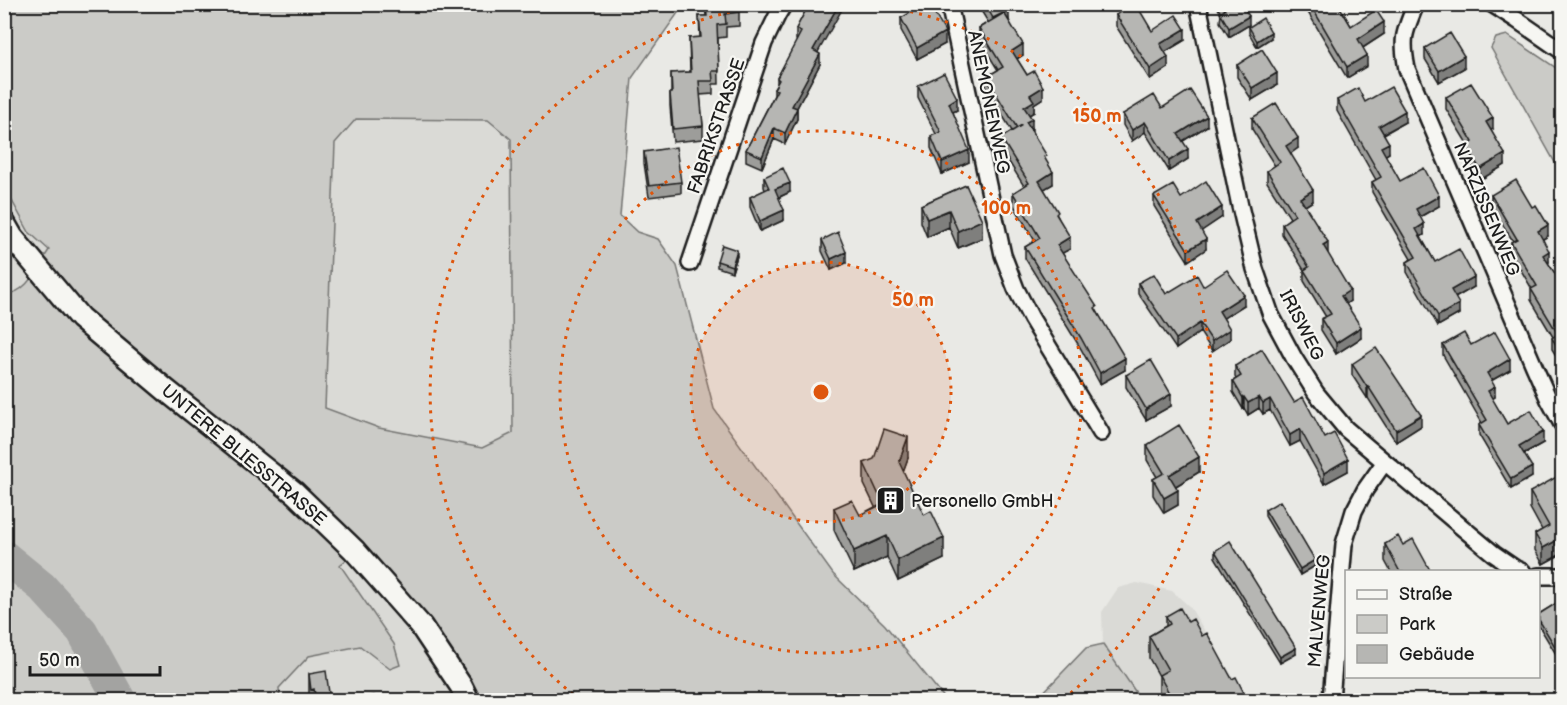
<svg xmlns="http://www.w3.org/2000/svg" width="1567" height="705" viewBox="0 0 1567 705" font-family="'Balsamiq Sans',sans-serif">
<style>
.built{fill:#dadad6}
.green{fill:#cbcbc7;stroke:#747472;stroke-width:1.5;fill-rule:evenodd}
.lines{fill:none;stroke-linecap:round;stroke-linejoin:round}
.river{stroke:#a3a3a1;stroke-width:32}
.street-casing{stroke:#1c1c1c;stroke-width:20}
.secondary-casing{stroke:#1c1c1c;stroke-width:26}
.street{stroke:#f6f6f2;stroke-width:15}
.secondary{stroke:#f6f6f2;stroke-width:21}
.wall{fill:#9d9d9a;stroke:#1c1c1c;stroke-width:1.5}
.shaded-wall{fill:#7f7f7d;stroke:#1c1c1c;stroke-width:1.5}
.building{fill:#b6b6b3;stroke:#1c1c1c;stroke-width:1.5}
.ring{fill:none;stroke:#de560d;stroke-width:3;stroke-dasharray:3 6}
.labels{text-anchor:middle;stroke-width:4.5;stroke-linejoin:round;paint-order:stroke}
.street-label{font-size:18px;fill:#1c1c1c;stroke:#f6f6f2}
.poi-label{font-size:18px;fill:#1c1c1c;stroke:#f6f6f2;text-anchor:start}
.centre{fill:#de560d;stroke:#f6f6f2;stroke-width:3}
.ring-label{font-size:18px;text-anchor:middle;font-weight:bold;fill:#de560d;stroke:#f6f6f2;stroke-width:4.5;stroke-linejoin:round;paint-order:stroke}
</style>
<rect width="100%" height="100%" fill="#e9e9e5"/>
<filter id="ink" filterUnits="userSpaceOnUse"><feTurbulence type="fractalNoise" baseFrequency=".0167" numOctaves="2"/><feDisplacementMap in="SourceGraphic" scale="12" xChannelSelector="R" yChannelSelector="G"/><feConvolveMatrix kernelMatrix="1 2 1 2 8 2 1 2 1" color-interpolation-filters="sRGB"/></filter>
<g filter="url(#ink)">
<path class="built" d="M356 119 488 120 511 139 513 433 482 448 379 428 325 408 335 143Z
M4 188 29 232 49 250 25 287 11 294H5Z
M365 544 430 621 471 681 480 700H280L279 688 309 656 360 646 389 669 394 644 340 565Z
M1137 583 1172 591 1190 607 1247 700H1141L1103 644 1102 612 1118 588Z"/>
<path class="green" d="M5 5H681L678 13 632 78 620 216 637 232 658 239 677 266 714 409 833 574 885 625 946 700H480C454 642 406 593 365 545L340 565 394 644 400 665 390 669 360 646 309 656 279 688 280 700H5L4 294C27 295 38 266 49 250L29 232 5 188ZM356 119 488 120 511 139 513 433 482 448 379 428 325 408 335 143Z
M1507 35 1562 72V175L1491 48 1496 38Z
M1103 644 1141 700H1036L1086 648Z"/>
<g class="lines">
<path class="river" d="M4 556 42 587 82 631 120 700"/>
<defs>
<path id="street" d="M949 4 1003 255 1016 289 1031 318 1101 433
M1198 4 1240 206 1255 269 1271 315 1294 358 1316 393 1346 429 1464 529 1494 554 1516 569 1523 572
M1416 4C1404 33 1401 38 1407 69L1534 366 1549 400 1562 424
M1492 4 1517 20 1562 51
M690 263 764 43 778 14 784 4
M1538 576H1562
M1331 700 1344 544 1354 511 1365 490 1384 463"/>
<path id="secondary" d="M4 223 12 237 80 318 167 391 295 493 354 550 421 626 461 686 468 700"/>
</defs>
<use href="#street" class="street-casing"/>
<use href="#secondary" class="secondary-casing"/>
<use href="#street" class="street"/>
<use href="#secondary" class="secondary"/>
</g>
<path class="wall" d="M705 4H739V26L726 27V37L718 38 719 84H713V94L700 95 703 126V139L673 142 670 106V93H671V73L690 72 689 38H700L699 16H706Z
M809 4 820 64 797 108V119L785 144 774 139 762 168 746 161V150L774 95V89L777 85V78L797 41 796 40V29Z
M977 4H1008L1006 6 1009 20 1023 55 1017 59 1027 75 1043 98 1034 104V112L1029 115 1031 130 1047 163 1053 184 1044 189 1058 217 1070 249 1062 253 1097 311 1125 370 1100 384 1081 349 1025 258V247L1035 241 1013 204V193L1024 186 1001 149V138L1012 131 986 88V77L998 70 979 39V28L988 22Z
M1215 4H1242L1249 25 1229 37 1220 22 1221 13Z
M1303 4H1338L1351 26 1384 34 1363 48 1367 66 1347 78Z
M1116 15 1152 31 1185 40 1165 52 1168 68 1150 80 1116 26Z
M901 18 945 44 917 59 901 30Z
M1249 27 1271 38 1257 47 1249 33Z
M1425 48 1464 68 1439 82 1425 59Z
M1237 65 1277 85 1252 100 1237 77Z
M918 86 957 110 953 112 969 162 942 174 931 148V136L936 134 918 98Z
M1446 97 1493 129 1491 130 1505 165 1480 180 1466 157V146L1468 145 1446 109Z
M1337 100 1365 102 1405 122 1384 134 1389 153 1385 155 1400 181 1439 206 1420 217 1424 235 1421 237 1435 262 1474 287 1455 298 1459 314 1438 326 1407 272V262L1411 259 1372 192V182L1376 180 1337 111Z
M1162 108 1207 126 1183 141 1188 159 1169 171 1145 132 1132 141 1123 125V114Z
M1252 118 1298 148 1290 153 1313 201 1305 206 1350 301 1346 304 1361 338 1336 354 1321 330V319L1326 317 1304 281V270L1282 234V224L1290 218 1267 182V171L1275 166 1252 129Z
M644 152 681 182V193L649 197 644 163Z
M764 177 790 192 778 198 784 220 760 231 750 207V197L765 190 764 187Z
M966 185 982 238 958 248 949 227 927 237 921 222V205Z
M1491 195 1548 236 1543 239 1549 262 1548 263 1563 286V367L1552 349V338L1553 337 1531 300V289H1532L1511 253V242L1513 241 1491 206Z
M1154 196 1181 198 1222 217 1201 231 1206 249 1188 261 1154 206Z
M822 240 846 263 831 270 822 251Z
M737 256 732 272 717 267V261Z
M1138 283 1166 294 1203 286 1244 305 1223 318 1230 339 1212 351 1200 332 1176 349 1138 293Z
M1443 345 1510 370 1491 381 1495 397 1492 399 1507 424 1543 443 1524 454 1532 477 1511 489 1479 435V425L1482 423 1443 355Z
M1352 364 1421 426 1396 442 1368 398H1367L1352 375Z
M1235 366 1294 402 1325 438 1348 471 1324 484 1300 441 1290 446 1270 410 1263 414 1259 408 1248 415 1244 408 1243 409 1233 392V381L1236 379 1235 377Z
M1126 375 1171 406 1146 420 1126 387Z
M1147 445 1199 472 1176 486 1178 505 1164 513 1153 495V479L1157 477 1147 460Z
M908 458 903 471 944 559 898 581 887 557 854 572 834 530V508L860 515 875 507 864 484V463Z
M1563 481V553L1543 564 1535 550V534L1542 530 1530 508V492Z
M1265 510 1315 566 1300 575 1265 516Z
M1385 544 1403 545 1431 572H1391L1385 561Z
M1215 551 1296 654 1280 663 1215 557Z
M1563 599V663L1562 664 1539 626V614Z
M1166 616 1188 622 1202 636 1232 679 1244 700H1161L1159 697V676L1149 658V636L1166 626Z
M309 674 330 700H309Z"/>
<path class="shaded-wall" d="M839 4H845L813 61V50Z
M1009 10V21L993 18Z
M1249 16V25L1229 37V28Z
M1384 22V34L1358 51V39Z
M1185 29V40L1160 55V44Z
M945 32V44L917 59V48Z
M1271 32V38L1257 47V41Z
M1023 44V55L1012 62V51Z
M820 54V64L792 117V106Z
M1367 55V66L1347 78V67Z
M1464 56V68L1439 82V71Z
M1168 57V68L1150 80V69Z
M1277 73V85L1252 100V88Z
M1043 87V98L1034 104V112L1024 118V107L1030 95Z
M957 98V110L949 114V103Z
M797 108V119L785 144V133Z
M1405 111V122L1379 136V126Z
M1207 116V126L1178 144V134Z
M1493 118V129L1486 133V122Z
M1032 119V130L1026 122Z
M1145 122V132L1132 141V130Z
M774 128V139L762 168V157Z
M1298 138V148L1286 157V146Z
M1389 143V153L1381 158V147Z
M1188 149V159L1169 171V161Z
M969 150V162L942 174V162Z
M1505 154V165L1480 180V169Z
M1053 172V184L1039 192V181Z
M790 183V192L775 199V189Z
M1313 190V201L1300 209V198Z
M1439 196V206L1416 219V209Z
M1222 207V217L1197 234V223Z
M784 210V220L760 231V221Z
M949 210V227L927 237V219Z
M982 220V238L958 248V231Z
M1424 224V235L1416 239V229Z
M1548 225V236L1538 242V231Z
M1070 237V249L1057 256V245Z
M1206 239V249L1188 261V250Z
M1328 242V253L1323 256V245Z
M737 250V256L732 272V266Z
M1549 251V262L1543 266V255Z
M846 252V263L831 270V259Z
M1474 277V287L1451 300V290Z
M1350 290V301L1341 307V296Z
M1244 295V305L1219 321V311Z
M1459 304V314L1438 326V316Z
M1200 323V332L1176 349V339Z
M1361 327V338L1336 354V343Z
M1230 329V339L1212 351V341Z
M1125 358V370L1100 384V373Z
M1510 359V370L1487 383V373Z
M1368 386V398H1367V387Z
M1495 387V397L1488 401V391Z
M1171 394V406L1146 420V409Z
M1244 397V408L1243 409V398Z
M1259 397V408L1248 415V403Z
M1270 399V410L1263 414V403Z
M1421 415V426L1396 442V430Z
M1300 429V441L1290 446V435Z
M1543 432V443L1519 456V446Z
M908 437V458L899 483V462Z
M1199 457V472L1169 490V475Z
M1348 459V471L1324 484V473Z
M1532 467V477L1511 489V479Z
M1178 490V505L1164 513V498Z
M887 536V557L854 572V551Z
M1563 537V553L1543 564V548Z
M944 538V559L898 581V560Z
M1315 560V566L1300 575V569Z
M1296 648V654L1280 663V657Z
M1244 693V700H1238V696Z"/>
<path class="building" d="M706 4H739V12L725 14 726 24 717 25 719 71H712L713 81H699L703 126 673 129 670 93H672L671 73 691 72 689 38 701 37 699 16H707Z
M809 4H839L813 50 820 54 792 106 797 108 785 133 774 128 762 157 746 150 777 90 774 89 779 80 777 78 801 32 796 29Z
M925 4H929L945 32 917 48 901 18Z
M985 4H1006L1009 10 993 18Z
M1132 4H1136L1152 31 1176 15 1185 29 1160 44 1168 57 1150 69 1116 15Z
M1221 4H1242L1249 16 1229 28 1220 13 1225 10Z
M1310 4H1338L1351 26 1376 10 1384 22 1358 39 1367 55 1347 67Z
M1004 13 1023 44 1012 51 1027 75 1034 71 1043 87 1030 95 1034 101 1024 107 1032 119 1026 122 1047 156 1044 157 1053 172 1039 181 1058 212 1056 214 1070 237 1057 245 1097 307 1095 308 1125 358 1100 373 1081 338 1025 247 1040 238 1013 193 1029 183 1001 138 1022 125 1017 128 986 77 1003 67 979 28Z
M1263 18 1271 32 1257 41 1249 27Z
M1450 33 1464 56 1439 71 1425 48Z
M1262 49 1277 73 1252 88 1237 65Z
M944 73 957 98 949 103 969 150 942 162 931 136 941 132 918 86Z
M1471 83 1493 118 1486 122 1505 154 1480 169 1466 146 1473 142 1446 97Z
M1391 87 1405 111 1379 126 1389 143 1381 147 1400 181 1424 168 1439 196 1416 209 1424 224 1416 229 1435 262 1459 249 1474 277 1451 290 1459 304 1438 316 1407 262 1416 257 1372 182 1381 177 1337 100 1358 88 1365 102Z
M1190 90 1207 116 1178 134 1188 149 1169 161 1145 122 1132 130 1123 114 1154 95 1162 108Z
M1276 103 1298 138 1286 146 1313 190 1300 198 1328 242 1323 245 1350 290 1341 296 1361 327 1336 343 1321 319 1331 314 1304 270 1309 267 1282 224 1295 215 1267 171 1280 162 1252 118Z
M676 147 681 182 649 186 644 152Z
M783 168 790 183 775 189 784 210 760 221 750 197 769 188 764 177Z
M1516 180 1532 207 1536 205 1548 225 1538 231 1549 251 1543 255 1563 286V356L1552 338 1558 334 1531 289 1537 286 1511 242 1517 239 1491 195Z
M1206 181 1222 207 1197 223 1206 239 1188 250 1154 196 1173 185 1181 198Z
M966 185 982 220 958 231 949 210 927 219 921 205Z
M838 232 846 252 831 259 822 240Z
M722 245 737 250 732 266 717 261Z
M1227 270 1244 295 1219 311 1230 329 1212 341 1200 323 1176 339 1138 283 1154 274 1166 294 1197 275 1203 286Z
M1495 332 1510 359 1487 373 1495 387 1488 391 1507 424 1531 410 1543 432 1519 446 1532 467 1511 479 1479 425 1487 420 1443 345 1464 333 1471 345Z
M1376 348 1421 415 1396 430 1368 386 1367 387 1352 364Z
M1262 349 1294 402 1303 397 1325 438 1334 433 1348 459 1324 473 1300 429 1290 435 1270 399 1263 403 1259 397 1248 403 1244 397 1243 398 1233 381 1241 376 1235 366Z
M1151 360 1171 394 1146 409 1126 375Z
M1179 425 1199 457 1169 475 1178 490 1164 498 1153 479 1164 473 1147 445Z
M884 429 908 437 899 462 924 515 931 511 944 538 898 560 887 536 854 551 834 508 852 500 860 515 883 504 864 463 874 459Z
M1560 475 1563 481V537L1543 548 1535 534 1549 526 1530 492Z
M1280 501 1315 560 1300 569 1265 510Z
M1398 536 1403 545 1413 539 1431 572H1400L1385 544Z
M1230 541 1296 648 1280 657 1215 551Z
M1563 599V657L1562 658 1539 620V614Z
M1180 608 1188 622 1193 619 1202 636 1207 633 1232 679 1236 677 1244 693 1238 696 1240 700H1173L1159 675 1168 670 1149 636 1170 624 1166 616Z
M326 671 330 700H316L314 689 311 690 309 674Z
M374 696 375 700H345Z"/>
</g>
<circle cx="821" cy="392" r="130" fill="#de560d" fill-opacity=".12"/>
<g class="ring">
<circle cx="821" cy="392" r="130"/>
<circle cx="821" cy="392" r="261"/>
<path d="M580 700A391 391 0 0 1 767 5M875 5A391 391 0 0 1 1062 700"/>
</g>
<defs>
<symbol id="building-square" viewBox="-11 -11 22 22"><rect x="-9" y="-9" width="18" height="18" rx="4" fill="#1c1c1c" stroke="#f6f6f2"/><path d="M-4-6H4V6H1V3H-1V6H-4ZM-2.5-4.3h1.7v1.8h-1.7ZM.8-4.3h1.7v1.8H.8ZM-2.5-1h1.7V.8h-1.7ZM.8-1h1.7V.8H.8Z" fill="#fff"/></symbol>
</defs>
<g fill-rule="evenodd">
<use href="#building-square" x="874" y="484" width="33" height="33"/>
</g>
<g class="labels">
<g class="street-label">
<text transform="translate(989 102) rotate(78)" y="6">ANEMONENWEG</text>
<text transform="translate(716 126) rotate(-71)" y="6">FABRIKSTRASSE</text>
<text transform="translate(1487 209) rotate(67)" y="6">NARZISSENWEG</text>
<text transform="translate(1302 325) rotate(63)" y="6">IRISWEG</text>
<text transform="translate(244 455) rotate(40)" y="6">UNTERE BLIESSTRASSE</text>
<text transform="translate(1319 611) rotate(-85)" y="6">MALVENWEG</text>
</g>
<g class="poi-label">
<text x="911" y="507">Personello GmbH</text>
</g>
</g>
<circle cx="821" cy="392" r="9" class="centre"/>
<g class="ring-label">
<text x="1097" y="122">150 m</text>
<text x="1006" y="214">100 m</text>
<text x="913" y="306">50 m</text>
</g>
<rect width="1567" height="705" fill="none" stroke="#f6f6f2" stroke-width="24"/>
<rect x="12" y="12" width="1543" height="681" fill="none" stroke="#1c1c1c" stroke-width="2" filter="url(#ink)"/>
<rect x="1345" y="570" width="195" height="108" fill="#f6f6f2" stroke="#9f9f9c" stroke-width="1.5"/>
<rect x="1357" y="590" width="30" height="9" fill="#f6f6f2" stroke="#9f9f9c" stroke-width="1.5"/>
<text x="1399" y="600" font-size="18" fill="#1c1c1c">Straße</text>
<rect x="1357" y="615" width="30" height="18" fill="#cbcbc7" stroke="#9f9f9c" stroke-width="1.5"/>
<text x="1399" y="630" font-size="18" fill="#1c1c1c">Park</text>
<rect x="1357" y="645" width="30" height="18" fill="#b6b6b3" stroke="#9f9f9c" stroke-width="1.5"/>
<text x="1399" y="660" font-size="18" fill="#1c1c1c">Gebäude</text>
<path d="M30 666v9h130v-9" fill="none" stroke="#1c1c1c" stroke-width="3"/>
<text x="39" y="666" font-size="18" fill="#1c1c1c" stroke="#f6f6f2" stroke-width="4.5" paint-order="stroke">50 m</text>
</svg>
